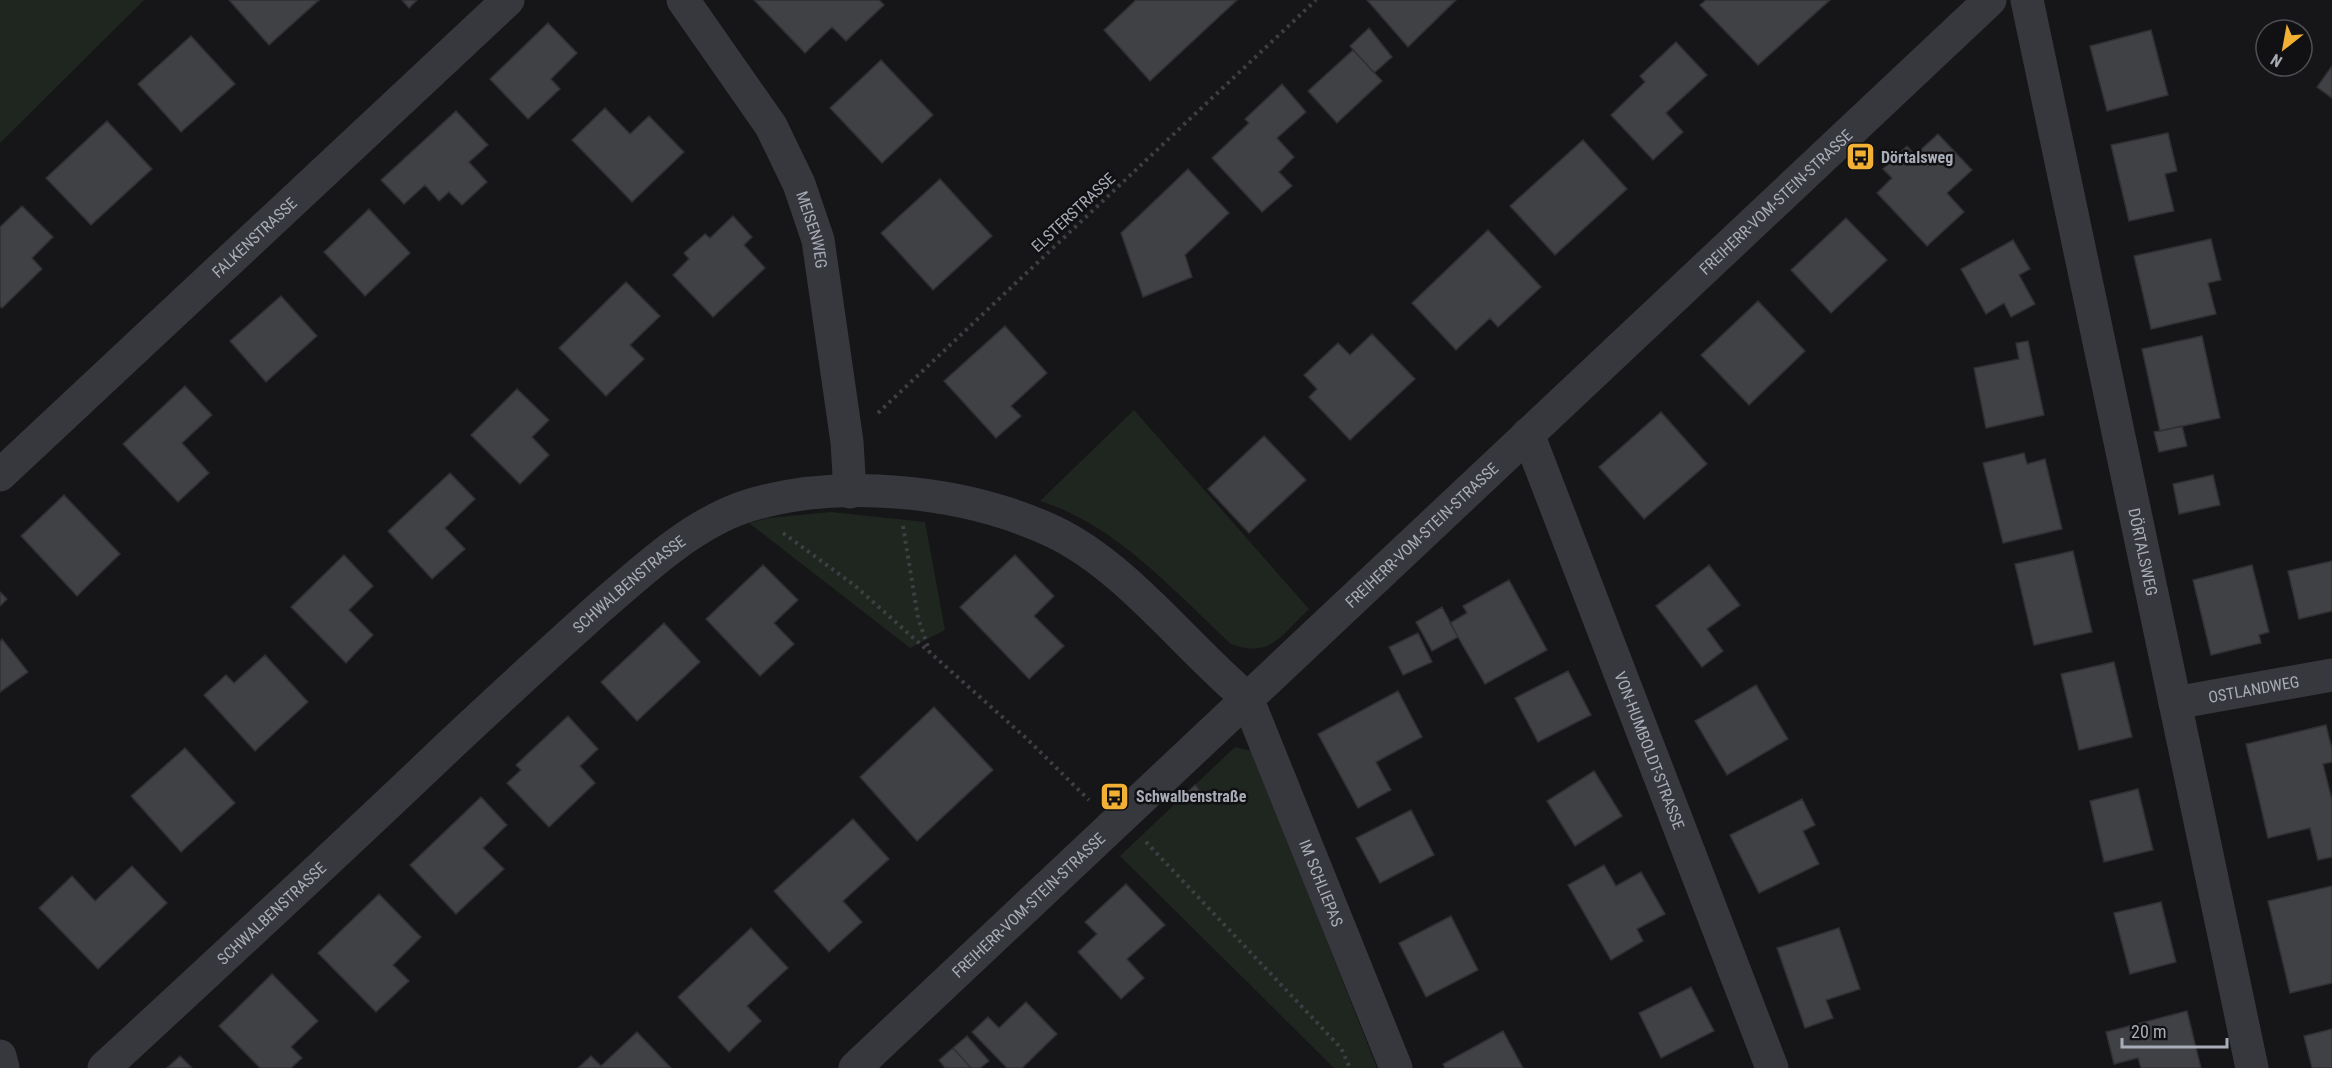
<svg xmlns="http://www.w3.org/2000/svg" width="2332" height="1068" viewBox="0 0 2332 1068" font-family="'Roboto Condensed',sans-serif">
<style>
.green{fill:#1e261f}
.building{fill:#404145;stroke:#303034;stroke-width:1.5}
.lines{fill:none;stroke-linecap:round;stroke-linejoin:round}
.path{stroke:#3d3f44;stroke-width:4;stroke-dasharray:3 4.5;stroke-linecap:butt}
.minor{stroke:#37383d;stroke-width:33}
.labels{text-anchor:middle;stroke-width:5;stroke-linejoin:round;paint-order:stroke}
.poi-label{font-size:16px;font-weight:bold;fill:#a8adb8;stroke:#111113;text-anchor:start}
.street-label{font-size:16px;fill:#a8adb8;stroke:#111113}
</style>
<rect width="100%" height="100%" fill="#161618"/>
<path class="green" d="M0 0H144L0 143Z
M1134 410 1309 609C1281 635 1271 659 1231 644 1173 590 1116 525 1040 501Z
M831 512 925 522 945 630 910 648 749 523 768 518Z
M1235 747 1252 751 1377 1068H1334L1120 856Z"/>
<path class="building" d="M229 0H319L269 45Z
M402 0H417L409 8Z
M754 0H879L884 5 846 41 832 27 805 53Z
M1136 0H1237L1150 81 1104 30Z
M1367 0H1456L1408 47Z
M1706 0H1830L1758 65 1700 5Z
M548 23 577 53 551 79 560 89 528 119 490 79Z
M1369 28 1392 57 1374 73 1350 46Z
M2151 30 2168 95 2107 111 2090 46Z
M191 36 235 84 181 132 138 84Z
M1676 42 1707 75 1666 113 1683 132 1653 160 1611 115 1645 82 1640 76Z
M1353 50 1382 81 1337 123 1308 91Z
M881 60 933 115 882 163 830 108Z
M2332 66V98L2317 87Z
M1282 84 1306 112 1277 138 1294 157 1279 172 1292 186 1262 212 1212 158 1249 123 1245 119Z
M605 108 630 134 649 116 684 152 632 202 572 140Z
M456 111 488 145 469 162 487 182 462 205 449 192 439 201 425 185 404 204 381 180Z
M107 121 152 169 91 225 46 178Z
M2168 133 2177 171 2165 174 2174 211 2129 221 2111 145Z
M1938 134 1972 170 1947 193 1964 212 1927 246 1877 193 1892 178 1883 169 1907 146 1915 155Z
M1583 140 1627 189 1555 255 1510 206Z
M1188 169 1229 213 1185 255 1192 277 1143 297 1121 233Z
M940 179 992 236 933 290 881 233Z
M22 206 53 237 32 258 42 269 2 308 0 306V227Z
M369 209 410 253 365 296 324 252Z
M733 216 752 237 744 245 765 268 713 317 673 275 689 259 684 253 705 234 710 238Z
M1846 218 1887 260 1831 313 1791 270Z
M1488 230 1541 287 1498 327 1490 318 1456 350 1412 303Z
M2211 239 2221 280 2208 283 2216 314 2151 329 2134 256Z
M2013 240 2030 269 2019 275 2035 304 2011 317 2004 303 1986 314 1961 269Z
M626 282 660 316 630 345 644 359 606 396 559 348Z
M281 296 317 336 266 382 230 341Z
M1758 301 1805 351 1749 405 1701 355Z
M1005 326 1047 373 1011 406 1021 416 996 438 944 381Z
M1372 334 1415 379 1350 440 1309 397 1317 389 1304 375 1338 343 1350 355Z
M2202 336 2220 418 2160 431 2142 349Z
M2028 341 2044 415 1986 428 1974 368 2019 359 2016 343Z
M185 386 212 415 182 443 209 473 178 502 123 444Z
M517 389 549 420 532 437 549 455 520 484 471 435Z
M1661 412 1707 464 1644 519 1599 467Z
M2182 426 2187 446 2159 452 2154 432Z
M1264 436 1306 480 1249 533 1208 489Z
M2024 453 2027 464 2045 459 2062 529 2003 543 1983 463Z
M450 473 475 499 445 528 465 549 432 579 388 531Z
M2213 475 2220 505 2179 514 2173 484Z
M64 495 120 554 77 596 21 536Z
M2073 551 2092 632 2034 645 2015 564Z
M344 555 373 586 349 610 373 635 346 663 291 607Z
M1015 555 1054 596 1034 616 1064 646 1029 679 960 607Z
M2332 561V611L2299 619 2288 571Z
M763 565 798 600 774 623 794 644 760 676 706 619Z
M1709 565 1740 605 1707 629 1723 651 1702 667 1656 606Z
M2252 565 2269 632 2259 635 2261 643 2211 655 2193 580Z
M1509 580 1547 650 1485 684 1450 623 1467 613 1463 606Z
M0 592 7 599 0 606Z
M1442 607 1458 637 1432 651 1416 622Z
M664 623 700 662 637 721 601 682Z
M1418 633 1432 662 1403 675 1389 647Z
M2 639 28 672 0 692V642Z
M265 655 308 702 255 751 204 695 226 675 234 683Z
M2114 662 2132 737 2079 750 2061 674Z
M1568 671 1591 715 1538 742 1515 698Z
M1756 685 1788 739 1727 775 1695 721Z
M1398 691 1422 737 1376 762 1391 790 1358 808 1318 734Z
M934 707 993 770 917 841 860 777Z
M568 716 598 749 580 766 595 783 549 827 507 783 521 770 516 765Z
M2326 725 2332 749V762L2323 764 2332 800V857L2318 860 2310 828 2268 838 2246 744Z
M185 748 235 803 181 852 131 796Z
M1594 771 1622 816 1575 846 1547 801Z
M1118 783 1122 786 1116 792 1113 788Z
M1195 785 1201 792 1189 803 1183 796Z
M2138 789 2153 850 2104 862 2090 801Z
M481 797 507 825 483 848 504 869 456 914 410 865Z
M1802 799 1815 825 1803 831 1819 864 1759 893 1730 835Z
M1411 810 1434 855 1380 883 1356 838Z
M853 819 889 859 843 901 862 922 829 952 774 891Z
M1604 865 1616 886 1641 872 1665 914 1637 929 1643 941 1611 960 1568 885Z
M132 866 167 903 98 969 39 908 72 876 95 901Z
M1126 884 1165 925 1127 959 1144 978 1121 999 1078 952 1097 934 1085 922Z
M2332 886V983L2290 993 2268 901Z
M379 894 421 937 393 965 409 981 376 1012 318 953Z
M2161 902 2176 962 2130 974 2114 913Z
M1451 916 1478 970 1426 997 1399 943Z
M751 928 788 968 747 1006 761 1021 729 1052 678 997Z
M1839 928 1860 989 1826 1000 1833 1018 1805 1028 1777 948Z
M272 974 318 1021 291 1047 302 1058 291 1068H260L219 1026Z
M1691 987 1714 1031 1661 1058 1639 1013Z
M1026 1002 1057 1034 1022 1068H1007L972 1032 988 1017 999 1028Z
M2187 1011 2201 1068H2141L2138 1058 2114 1064 2106 1032Z
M2332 1029V1068H2312L2304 1036Z
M1503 1031 1523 1068H1445L1443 1064Z
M637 1032 671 1068H578L591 1056 601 1066Z
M967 1036 989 1061 980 1068H971L953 1048Z
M953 1048 971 1068H945L939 1060Z
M180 1056 192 1068H167Z"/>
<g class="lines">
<path class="path" d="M878 413 1316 0
M903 526 918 618 930 653
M783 533 854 585 1026 738 1089 800
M1146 842 1341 1048 1350 1068"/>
<g class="minor">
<path id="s1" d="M683 0 771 126 799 184 818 240 847 442 850 492"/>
<path id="s2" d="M2027 0 2252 1068"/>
<path id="s3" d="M1528 434 1772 1068"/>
<path id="s4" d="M0 475 508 0"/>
<path id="s5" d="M2175 703 2332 675"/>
<path d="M0 1056 3 1068"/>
<path id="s6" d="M104 1068C220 961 336 854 450 745 499 699 548 654 598 609 641 572 689 526 744 507 837 477 964 490 1052 531 1125 565 1185 646 1247 698L1396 1068"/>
<path id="s7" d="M855 1068 1990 0"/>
</g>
</g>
<defs>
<symbol id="bus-square" viewBox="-11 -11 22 22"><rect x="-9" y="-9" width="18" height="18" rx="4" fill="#f2b134" stroke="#111113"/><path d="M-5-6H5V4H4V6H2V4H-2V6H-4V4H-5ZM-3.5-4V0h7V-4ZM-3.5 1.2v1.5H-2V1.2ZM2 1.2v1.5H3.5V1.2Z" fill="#111"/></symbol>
</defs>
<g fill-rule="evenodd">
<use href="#bus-square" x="1844" y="140" width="33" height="33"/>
<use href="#bus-square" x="1098" y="780" width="33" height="33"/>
</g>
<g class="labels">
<g class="poi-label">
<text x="1881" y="163">Dörtalsweg</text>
<text x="1136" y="802">Schwalbenstraße</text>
</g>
<g class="street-label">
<text dy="6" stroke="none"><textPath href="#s7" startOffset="1264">FREIHERR-VOM-STEIN-STRASSE</textPath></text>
<text transform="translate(1073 212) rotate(-43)" y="6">ELSTERSTRASSE</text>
<text dy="6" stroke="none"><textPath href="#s1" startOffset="266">MEISENWEG</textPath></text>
<text dy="6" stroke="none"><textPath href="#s4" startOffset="348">FALKENSTRASSE</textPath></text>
<text dy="6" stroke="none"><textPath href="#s7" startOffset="778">FREIHERR-VOM-STEIN-STRASSE</textPath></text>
<text dy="6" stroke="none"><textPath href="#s2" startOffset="564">DÖRTALSWEG</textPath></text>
<text dy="6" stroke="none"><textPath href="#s6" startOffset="714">SCHWALBENSTRASSE</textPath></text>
<text dy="6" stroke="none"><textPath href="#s5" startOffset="80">OSTLANDWEG</textPath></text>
<text dy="6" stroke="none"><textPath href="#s3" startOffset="339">VON-HUMBOLDT-STRASSE</textPath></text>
<text dy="6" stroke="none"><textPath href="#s6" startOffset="1626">IM SCHLIEPAS</textPath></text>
<text dy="6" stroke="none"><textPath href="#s7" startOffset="238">FREIHERR-VOM-STEIN-STRASSE</textPath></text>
<text dy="6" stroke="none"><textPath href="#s6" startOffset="228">SCHWALBENSTRASSE</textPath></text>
</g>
</g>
<g transform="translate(2284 48) rotate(211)"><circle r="28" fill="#111113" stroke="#4d4f55" stroke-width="1.5"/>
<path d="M0-4.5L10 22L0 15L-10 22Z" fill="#f2b134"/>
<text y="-9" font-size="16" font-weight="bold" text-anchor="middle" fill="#a8adb8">N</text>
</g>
<path d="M2122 1038v9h105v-9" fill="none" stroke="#a8adb8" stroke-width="3"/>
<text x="2131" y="1038" font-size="18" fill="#a8adb8" stroke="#111113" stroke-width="4.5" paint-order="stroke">20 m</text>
</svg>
